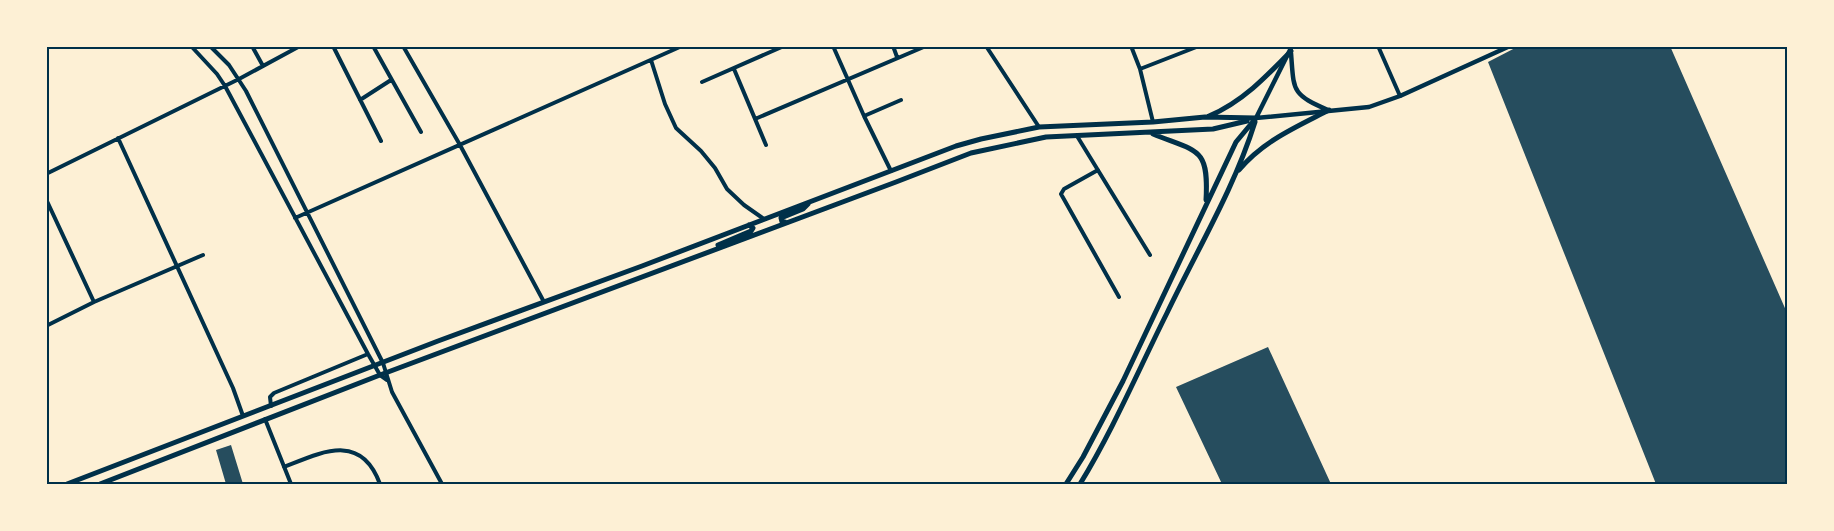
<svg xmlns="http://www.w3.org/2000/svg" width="1834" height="531" viewBox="0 0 1834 531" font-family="Rubik,sans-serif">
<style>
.building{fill:#264d5e}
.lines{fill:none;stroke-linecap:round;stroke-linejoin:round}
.minor{stroke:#003049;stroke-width:4}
.tertiary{stroke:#003049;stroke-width:4.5}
.secondary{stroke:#003049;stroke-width:5}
.neatline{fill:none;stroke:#003049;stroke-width:2}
</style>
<rect width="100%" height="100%" fill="#fdf0d5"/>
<path class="building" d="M1519 46H1670L1788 315V484H1656L1488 62Z
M1268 347 1331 484H1222L1176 387Z
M231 445 243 484H226L216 450Z"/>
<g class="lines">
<path class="minor" d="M191 46 217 74 225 86 368 354 380 375 387 380
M210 46 229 65 246 91 383 363 392 392 442 484
M252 46 263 66
M333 46 381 141
M373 46 421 132
M403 46 460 145 544 302
M833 46 864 116 891 171
M893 46 897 57
M986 46 1039 127
M1131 46 1140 69 1153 122
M1378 46 1400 96
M651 60 665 104 676 128 701 151 715 168 727 189 744 205 764 219
M734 69 766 145
M1140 69 1199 46
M702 82 784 46
M360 100 391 80
M864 116 901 100
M755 119 926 46
M1077 136 1150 255
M118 138 233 388 243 416
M1098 170 1064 189 1061 194 1119 297
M46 174 239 79 300 46
M46 199 94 302
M295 218 682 46
M46 326 94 302 203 255
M271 406 270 397 274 393 368 354
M265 419 291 484
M284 467C322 452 361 432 380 484"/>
<path class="tertiary" d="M1291 53C1294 91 1291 94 1328 110
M1256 118 1369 107 1400 96 1510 46
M1256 118 1292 46"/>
<path class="secondary" d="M1209 116C1242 102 1266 77 1291 51
M1153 134C1198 152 1209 147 1206 200
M1239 170C1263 141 1296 127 1329 110
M785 222H782L781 218 803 209 808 204
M718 245 751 231 753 228 749 225
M67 484 438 341 642 266 956 146 981 139 1039 127 1153 122 1205 117 1256 118
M100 484 380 375 896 182 971 153 1046 137 1213 129 1247 121
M1066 484 1083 457 1123 381 1236 142 1256 118
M1080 484C1113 430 1138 371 1167 313 1197 250 1234 189 1255 122"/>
</g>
<rect width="1834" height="531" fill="none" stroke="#fdf0d5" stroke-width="96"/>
<rect x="48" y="48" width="1738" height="435" class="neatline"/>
</svg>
